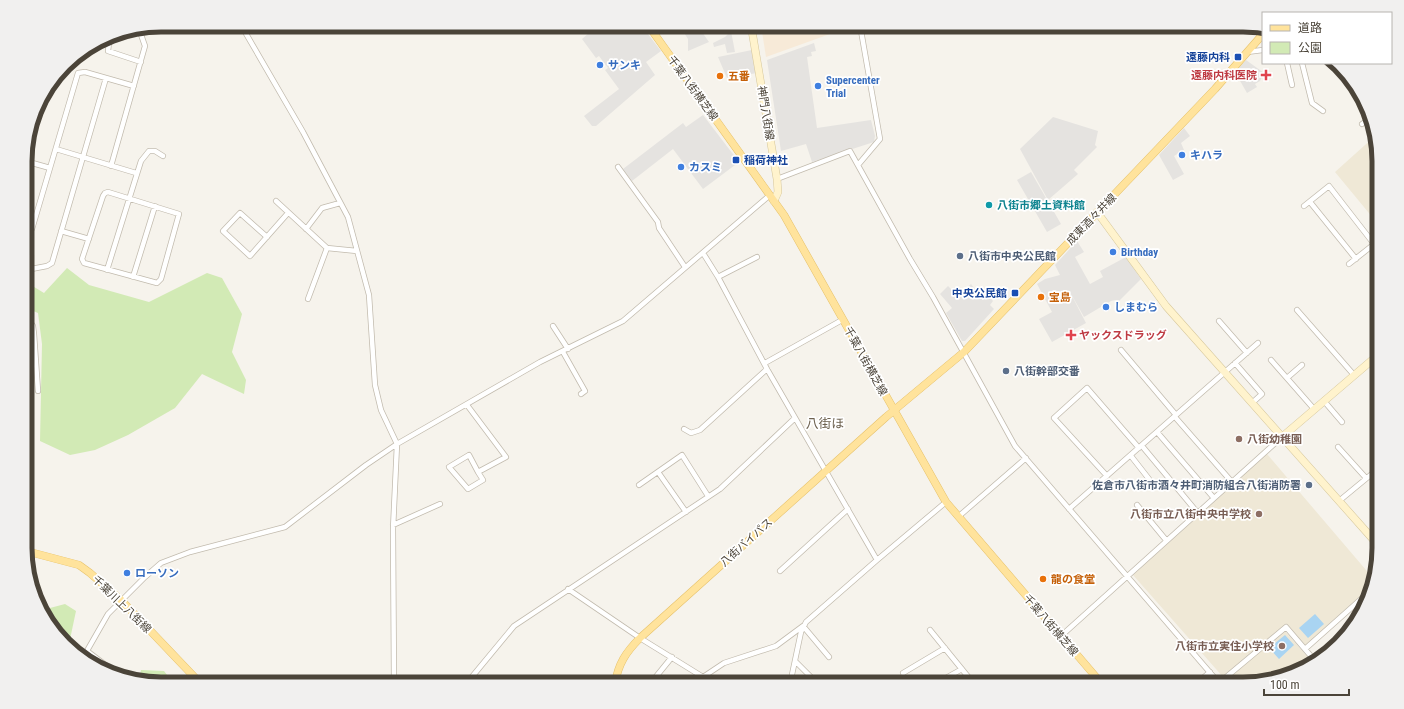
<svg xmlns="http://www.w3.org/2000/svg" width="1404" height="709" viewBox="0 0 1404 709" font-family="'Roboto Condensed','Noto Sans JP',sans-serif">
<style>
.commercial{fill:#f7ead8}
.education{fill:#efe8d6}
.green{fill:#d2eab5}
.parking{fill:#e5e3e0}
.water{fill:#a9d4f2}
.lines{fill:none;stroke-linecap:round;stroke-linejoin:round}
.street-casing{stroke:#c2bbae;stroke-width:6}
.secondary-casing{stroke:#d6c79b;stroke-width:8}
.primary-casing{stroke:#e6c16a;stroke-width:8}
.street{stroke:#fff;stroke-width:4.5}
.secondary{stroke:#fff3cd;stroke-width:7}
.primary{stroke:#ffe39c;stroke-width:7}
.transit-dot{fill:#1a4fb4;stroke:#fff;stroke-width:1.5}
.shop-dot{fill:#3f7fe0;stroke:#fff;stroke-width:1.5}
.health-dot{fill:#e0444e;stroke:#fff;stroke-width:1.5}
.food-dot{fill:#e8710a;stroke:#fff;stroke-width:1.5}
.culture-dot{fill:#0f9aa8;stroke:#fff;stroke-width:1.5}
.service-dot{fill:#5c6f8a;stroke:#fff;stroke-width:1.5}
.education-dot{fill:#8d6e63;stroke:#fff;stroke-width:1.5}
.labels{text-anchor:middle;stroke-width:3.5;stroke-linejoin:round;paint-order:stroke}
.transit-label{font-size:11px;font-weight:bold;fill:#164399;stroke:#fff;text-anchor:end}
.shop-label{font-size:11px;font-weight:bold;fill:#366cbe;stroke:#fff;text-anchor:start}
.health-label{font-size:11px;font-weight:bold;fill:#be3a42;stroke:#fff;text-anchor:end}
.food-label{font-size:11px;font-weight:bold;fill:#c56008;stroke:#fff;text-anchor:start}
.street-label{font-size:11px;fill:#4b4439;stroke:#fff}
.culture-label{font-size:11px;font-weight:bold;fill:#0d838f;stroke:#fff;text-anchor:start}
.service-label{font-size:11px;font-weight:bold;fill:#4e5e75;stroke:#fff;text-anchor:start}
.education-label{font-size:11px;font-weight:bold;fill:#785e54;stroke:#fff;text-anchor:end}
.quarter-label{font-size:13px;fill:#6e6250;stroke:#fff}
.rim{fill:none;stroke:#4b4439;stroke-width:5}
</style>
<rect width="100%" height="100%" fill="#f6f3ec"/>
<path class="commercial" d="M761 25H855L766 57Z"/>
<path class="education" d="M1375 136 1378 143V224L1335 172Z
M1267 454 1372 577 1370 587 1305 646 1286 624 1223 677 1133 575Z
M1284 630 1313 663 1252 684H1222Z"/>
<path class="green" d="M67 268 89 285 149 302 207 273 222 278 242 314 232 352 246 380 244 394 202 374 175 408 128 435 95 450 70 455 40 441 42 344 38 313 26 308V282L44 293Z
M65 604 76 611 69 644C53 631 50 629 50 608Z
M141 670 164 671 174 684H161L139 679Z"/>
<path class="parking" d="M598 25H613L615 27 617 25H641L661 51 646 62 655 75 596 126H592L584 116 619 89 605 70 608 68 599 56 596 58 582 39Z
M679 25H697L709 42 688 51V39Z
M731 31 735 52 727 53 725 44 714 47 713 43 725 37Z
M814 43 816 51 811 52 812 56 807 57 817 128 871 120 875 136 874 142 812 162 806 144 781 151 767 60Z
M752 50 757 73 727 78 718 57Z
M1246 60 1264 73 1260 81 1255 84 1257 87 1247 93 1235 72Z
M703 115 739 162 703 189 673 149 632 181 623 169 683 123 686 127Z
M1053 117 1098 131 1095 145 1097 147 1074 170 1078 174 1048 200 1020 149Z
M1184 128 1190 136 1181 143 1184 150 1174 156 1184 174 1173 180 1159 155Z
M1031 172 1061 224 1047 232 1017 180Z
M1077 241 1084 252 1075 257 1090 284 1103 277 1100 271 1126 257 1141 279 1117 303 1115 300 1111 301 1084 317 1070 292 1086 323 1052 342 1039 319 1052 312 1037 284 1045 279 1060 275 1055 265Z
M971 284 977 292 983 295 986 293 993 301 990 305 994 309 965 341H962L946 313 952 308 940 294 948 286 958 296Z"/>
<path class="water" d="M1315 614 1324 624 1308 638 1299 628Z
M1285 635 1294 645 1279 659 1269 648Z"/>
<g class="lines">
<defs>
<path id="street" d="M241 25 303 132 348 217 369 295 375 385 381 410 397 444 393 529 394 684
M110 35 108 51 141 62
M1247 52 1263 50
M1287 63 1292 85
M1302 63 1312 103 1323 111
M1347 75 1354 86
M1362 124 1368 120
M56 149 136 173
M25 161 50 168
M858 165 880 139 860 25
M111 166 145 46 139 29
M618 167 658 222 659 228 685 267
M777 179 850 151 910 259 933 297 1015 446 1219 683 1286 627 1316 662
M108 192 179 214 161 279 157 283 84 263 82 259 103 196 105 193Z
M276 201 327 248 357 251
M1310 202 1356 259
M1304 206 1329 186 1374 244
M306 229 322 208 340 203
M25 231 32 229 78 73 85 72 134 86
M61 231 89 239
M267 237 240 213 223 231 250 256 288 213
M703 253 718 277 767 369 877 560
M1349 264 1378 241
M26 270 47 266 52 263 106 78
M107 270 141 161 149 151H155L163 156
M133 277 155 206
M718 277 757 257
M308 299 327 248
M1297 310 1354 375
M26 316 33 326 34 334 38 391
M1219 321 1247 353
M553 326 568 349
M26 349 35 352
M1121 350 1176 415
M563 352 585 391 581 394
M1271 360 1314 409
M765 363 842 320
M1235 363 1262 394 1252 403
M1287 378 1302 365
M1324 401 1342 422
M467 405 506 457 478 472 469 455 449 467 468 489 483 480 478 472
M1175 417 1231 481
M684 429 691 433 700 430 767 369
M1157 432 1213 497
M1142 446 1197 512
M1338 447 1366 478
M1131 456 1149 479
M658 472 686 512
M1107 476 1054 418 1087 388 1139 448
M639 485 682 455 708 496
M1339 501 1379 468
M1137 505 1166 540
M1069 509 1258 343
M958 517 1026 458
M393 525 440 504
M780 571 848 509
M568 589 640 638 703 677 709 684
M930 630 974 684
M1061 636 1282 437
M1305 649 1369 592
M87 651 116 673
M84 656 108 614 145 577 161 563 190 552 285 527 366 465 397 444 540 362 623 321 770 195
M796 662 818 684
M903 673 945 648
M703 677 724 663 776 646 803 626 829 657
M466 684 514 626 720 489 795 418
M650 684 672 657
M790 684 801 632 806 622 877 560 946 502
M935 684 962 669
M965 684 971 680
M1087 684 1096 677
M1196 684 1210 672"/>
<path id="secondary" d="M751 25 777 179 778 192 774 201
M1097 212 1166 306 1379 546
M1282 437 1378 355"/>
<path id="primary" d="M648 25 784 215 946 502 1102 684
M26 551 79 565 90 573 121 600 201 684
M615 684C618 664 626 652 640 638L886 417 964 352 1215 89 1263 34"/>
</defs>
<use href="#street" class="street-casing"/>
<use href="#secondary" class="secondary-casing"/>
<use href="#primary" class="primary-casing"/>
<use href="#street" class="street"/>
<use href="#secondary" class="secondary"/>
<use href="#primary" class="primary"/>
</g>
<g class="transit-dot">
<rect x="1234" y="53" width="8" height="8" rx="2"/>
<rect x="732" y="156" width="8" height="8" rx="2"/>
<rect x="1011" y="289" width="8" height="8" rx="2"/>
</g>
<g class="shop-dot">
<circle cx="600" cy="65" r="4"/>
<circle cx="818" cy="86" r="4"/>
<circle cx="1182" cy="155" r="4"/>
<circle cx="681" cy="167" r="4"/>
<circle cx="1113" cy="252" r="4"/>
<circle cx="1106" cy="307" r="4"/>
<circle cx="127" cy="573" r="4"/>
</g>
<g class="health-dot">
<path d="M1264 69h4v4h4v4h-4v4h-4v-4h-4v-4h4z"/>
<path d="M1069 329h4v4h4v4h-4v4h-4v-4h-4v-4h4z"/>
</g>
<g class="food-dot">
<circle cx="720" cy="76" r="4"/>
<circle cx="1041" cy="297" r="4"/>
<circle cx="1043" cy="579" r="4"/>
</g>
<circle class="culture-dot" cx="989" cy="205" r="4"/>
<g class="service-dot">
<circle cx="960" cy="256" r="4"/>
<circle cx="1006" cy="371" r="4"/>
<circle cx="1309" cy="485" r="4"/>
</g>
<g class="education-dot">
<circle cx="1239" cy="439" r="4"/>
<circle cx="1259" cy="514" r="4"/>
<circle cx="1282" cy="646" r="4"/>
</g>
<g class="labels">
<g class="transit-label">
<text x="1230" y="61">遠藤内科</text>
<text x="744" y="164" text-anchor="start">稲荷神社</text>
<text x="1007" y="297">中央公民館</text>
</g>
<g class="shop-label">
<text x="608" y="69">サンキ</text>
<text x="826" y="84">Supercenter<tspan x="826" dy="13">Trial</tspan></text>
<text x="1190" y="159">キハラ</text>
<text x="689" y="171">カスミ</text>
<text x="1121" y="256">Birthday</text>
<text x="1114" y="311">しまむら</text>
<text x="135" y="577">ローソン</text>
</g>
<g class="health-label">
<text x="1257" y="79">遠藤内科医院</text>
<text x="1079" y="339" text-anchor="start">ヤックスドラッグ</text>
</g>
<g class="food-label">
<text x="728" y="80">五番</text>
<text x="1049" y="301">宝島</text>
<text x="1051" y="583">龍の食堂</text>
</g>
<g class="street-label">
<text transform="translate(693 88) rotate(54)" y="4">千葉八街横芝線</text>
<text transform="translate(766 113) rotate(81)" y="4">神門八街線</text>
<text transform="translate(1091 219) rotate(-46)" y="4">成東酒々井線</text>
<text transform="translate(866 361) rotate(61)" y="4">千葉八街横芝線</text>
<text transform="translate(746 542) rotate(-42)" y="4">八街バイパス</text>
<text transform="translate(122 604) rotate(44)" y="4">千葉川上八街線</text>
<text transform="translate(1051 625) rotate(49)" y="4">千葉八街横芝線</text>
</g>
<g class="culture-label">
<text x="997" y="209">八街市郷土資料館</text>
</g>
<g class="service-label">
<text x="968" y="260">八街市中央公民館</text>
<text x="1014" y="375">八街幹部交番</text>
<text x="1301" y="489" text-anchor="end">佐倉市八街市酒々井町消防組合八街消防署</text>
</g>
<g class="education-label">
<text x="1247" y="443" text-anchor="start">八街幼稚園</text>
<text x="1251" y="518">八街市立八街中央中学校</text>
<text x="1274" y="650">八街市立実住小学校</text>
</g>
<g class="quarter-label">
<text x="825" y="428">八街ほ</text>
</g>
</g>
<path d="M0 0H1404V709H0ZM161 32H1243A129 129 0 0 1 1372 161V548A129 129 0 0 1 1243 677H161A129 129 0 0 1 32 548V161A129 129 0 0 1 161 32Z" fill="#f1f0ef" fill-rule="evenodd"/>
<path class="rim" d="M161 32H1243A129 129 0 0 1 1372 161V548A129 129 0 0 1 1243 677H161A129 129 0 0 1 32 548V161A129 129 0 0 1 161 32Z"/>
<rect x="1262" y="12" width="130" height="52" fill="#ffffff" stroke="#b7b4b0"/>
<rect x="1270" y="25" width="20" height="6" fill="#ffe39c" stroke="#b7b4b0"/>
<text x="1298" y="32" font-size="12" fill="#4b4439">道路</text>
<rect x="1270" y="42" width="20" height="12" fill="#d2eab5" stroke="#b7b4b0"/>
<text x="1298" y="52" font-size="12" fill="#4b4439">公園</text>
<path d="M1264 689v6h85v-6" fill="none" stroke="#4b4439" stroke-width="2"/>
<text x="1270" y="689" font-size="12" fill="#4b4439" stroke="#ffffff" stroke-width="3" paint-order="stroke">100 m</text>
</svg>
